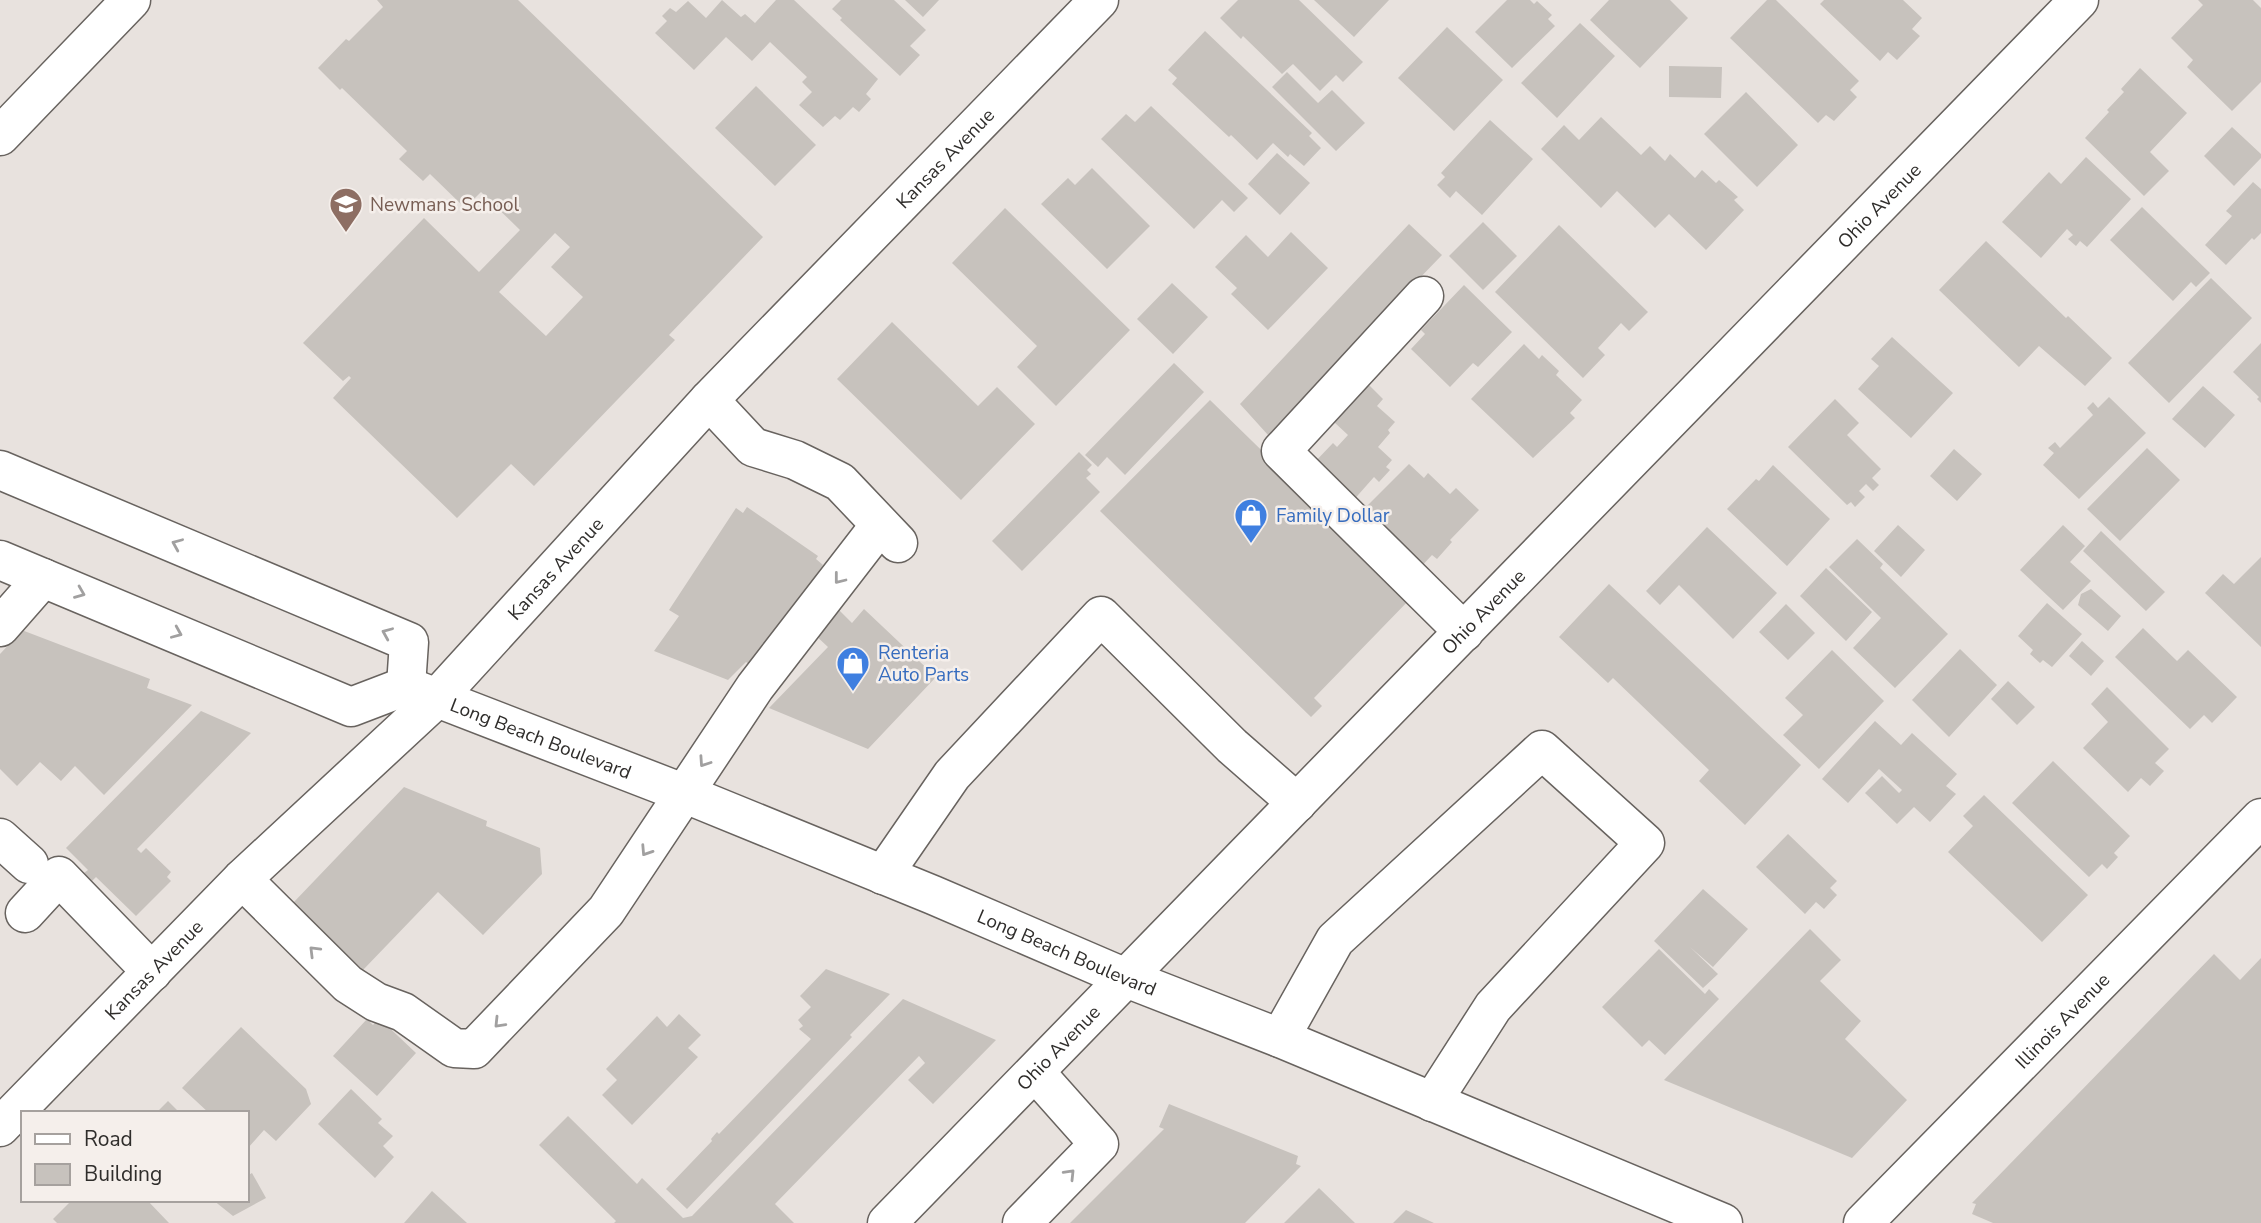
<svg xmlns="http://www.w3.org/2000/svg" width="2261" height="1223" viewBox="0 0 2261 1223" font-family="'Nunito Sans',sans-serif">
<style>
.building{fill:#c7c2bd;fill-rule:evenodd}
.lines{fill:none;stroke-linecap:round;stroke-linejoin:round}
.minor-casing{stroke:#68635f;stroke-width:41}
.major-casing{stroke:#68635f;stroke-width:41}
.minor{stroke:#fff;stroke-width:38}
.major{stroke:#fff;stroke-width:38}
.oneway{stroke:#a1a0a0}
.labels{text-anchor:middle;stroke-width:5;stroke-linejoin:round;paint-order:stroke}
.street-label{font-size:19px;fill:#2f2d2b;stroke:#f5efeb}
.education-label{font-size:19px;fill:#785e54;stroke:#f5efeb;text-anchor:start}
.shop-label{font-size:19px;fill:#366cbe;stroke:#f5efeb;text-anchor:start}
</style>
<rect width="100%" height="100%" fill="#e8e2de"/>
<path class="building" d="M377 0H518L763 237 669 335 675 340 534 486 511 464 457 518 333 398 351 378 349 376 343 381 303 343 424 218 479 272 520 230 481 192 465 208 430 174 423 181 399 159 407 151 342 88 340 90 318 68 346 39 349 41 383 7ZM555 233 570 247 551 267 583 297 546 336 499 292Z
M722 0 741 17 745 14 755 23 776 0H794L878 79 866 94 871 99 859 112 853 107 840 120 835 116 823 127 799 105 812 92 802 82 807 77 770 42 752 61 726 37 694 70 655 33 667 21 662 16 670 8 676 12 688 1 706 18Z
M841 0H894L926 30 910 46 920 55 900 76 840 20 842 18 832 9Z
M905 0H939L923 17Z
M1238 0H1299L1363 62 1343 82 1336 75 1320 91 1293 64 1282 74 1243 36 1241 39 1220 18Z
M1314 0H1389L1354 37Z
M1507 0H1530L1534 4 1537 1 1552 15 1548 19 1555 26 1512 68 1475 32Z
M1609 0H1670L1688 18 1640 68 1590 20Z
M1767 0H1776L1859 81 1850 90 1857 97 1834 121 1826 115 1818 123 1730 38Z
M1824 0H1903L1922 18 1912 29 1920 36 1897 60 1888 52 1880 61 1820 4Z
M2198 0H2253L2261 8V82L2232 111 2187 67 2193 60 2171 38 2203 5Z
M1580 23 1615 56 1557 118 1521 83Z
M1447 27 1503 80 1454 131 1398 78Z
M1205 31 1312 133 1309 136 1321 148 1304 166 1290 154 1288 157 1273 143 1257 160 1231 135 1229 137 1172 84 1177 78 1168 70Z
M1669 66 1722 67 1721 98 1669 97Z
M2140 68 2187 113 2150 152 2169 171 2144 196 2085 138 2109 112 2107 110 2124 92 2121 89Z
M1287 72 1318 103 1332 90 1365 123 1336 151 1272 87Z
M756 86 816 145 775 186 715 128Z
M1746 92 1798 145 1757 187 1704 134Z
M1151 106 1248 198 1234 212 1222 200 1194 229 1101 139 1126 114 1135 122Z
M1601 117 1641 155 1650 146 1665 161 1670 154 1695 178 1702 170 1716 183 1719 180 1738 197 1734 200 1744 210 1706 250 1669 214 1655 228 1617 191 1601 208 1541 149 1564 125 1579 140Z
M1490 120 1533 159 1482 215 1456 191 1450 198 1437 185 1445 177 1441 173Z
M2232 127 2261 154V158L2234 186 2204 156Z
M1277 153 1310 183 1280 215 1248 184Z
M2086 157 2131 199 2087 247 2080 241 2076 246 2068 239 2073 235 2067 229 2041 258 2002 222 2049 172 2061 184Z
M1092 168 1150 226 1107 269 1041 204 1068 178 1075 185Z
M2253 182 2261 189V233L2254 240 2252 238 2226 265 2205 245 2232 216 2226 211Z
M2142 207 2210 273 2196 287 2191 282 2173 301 2110 240Z
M1005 208 1130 330 1056 406 1017 367 1037 346 952 263Z
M1483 222 1517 256 1483 290 1449 256Z
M1409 224 1442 255 1268 435 1240 404Z
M1559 225 1648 312 1629 331 1621 323 1598 348 1605 355 1583 378 1495 292Z
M1291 232 1328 268 1268 330 1231 294 1237 288 1215 267 1246 235 1268 257Z
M1986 241 2066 318 2068 316 2112 358 2085 386 2039 346 2019 367 1939 290Z
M2211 278 2252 318 2169 403 2128 363Z
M1172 283 1208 317 1173 354 1137 319Z
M1464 285 1512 332 1478 367 1473 363 1450 387 1411 349 1425 334 1421 330Z
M892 322 978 406 997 387 1035 424 961 500 837 379Z
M1892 337 1953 393 1911 438 1858 389 1879 366 1871 359Z
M2261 343V403L2257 399 2259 397 2233 372Z
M1524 344 1539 359 1542 355 1559 371 1556 375 1582 400 1570 413 1575 418 1533 458 1471 399Z
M1174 363 1204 392 1125 475 1107 457 1098 467 1085 455Z
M1369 385 1383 399 1377 406 1395 422 1388 430 1390 433 1378 447 1392 460 1386 467 1390 470 1379 482 1374 477 1351 503 1311 466 1333 443 1337 447 1348 435 1334 422Z
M2203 386 2235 415 2205 448 2172 419Z
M2109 397 2146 433 2079 499 2043 465 2054 453 2048 448 2055 442 2060 448 2093 415 2087 408 2093 402 2098 408Z
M1835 399 1859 423 1847 435 1881 469 1872 478 1879 485 1873 491 1866 484 1859 491 1865 497 1855 507 1851 502 1847 505 1788 447Z
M1210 400 1412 597 1314 698 1322 706 1311 717 1100 511Z
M2147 448 2180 480 2120 541 2087 509Z
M1954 449 1982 474 1957 501 1930 476Z
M1079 452 1092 465 1087 470 1091 474 1086 478 1100 492 1022 571 992 541Z
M1409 464 1424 478 1428 473 1450 494 1456 488 1479 510 1450 540 1452 542 1437 559 1432 555 1418 570 1359 514Z
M1773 465 1830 519 1787 566 1727 509 1756 479 1759 481Z
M747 507 818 556 816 559 823 565 755 668 746 662 728 680 654 651 679 616 669 610 736 508 743 513Z
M1898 525 1925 550 1901 577 1874 551Z
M2063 525 2085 546 2070 562 2091 581 2063 610 2020 570Z
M1707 527 1777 593 1733 639 1679 585 1660 605 1646 591Z
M2101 531 2165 592 2146 611 2083 551Z
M1857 539 1883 564 1880 568 1948 634 1895 688 1853 648 1881 618 1829 567Z
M2261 557V647L2205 593 2223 574 2234 584Z
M1826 568 1872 612 1846 641 1800 596Z
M1609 584 1801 765 1745 825 1699 781 1709 770 1613 678 1608 683 1559 637Z
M2091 589 2121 616 2108 631 2078 605 2081 594Z
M2047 603 2082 634 2052 667 2043 660 2040 663 2030 654 2033 650 2018 636Z
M1786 604 1815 633 1788 660 1759 632Z
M837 608 852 623 864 609 936 677 868 749 769 708 828 647 813 633Z
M2143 628 2177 661 2188 650 2237 697 2212 723 2204 715 2190 729 2115 657Z
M19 629 150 679 147 688 192 705 104 795 75 766 61 781 40 762 17 786 0 769V654L16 637Z
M2082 641 2104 661 2091 676 2069 656Z
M1960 649 1997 685 1949 737 1912 700Z
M1832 650 1884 701 1819 769 1783 735 1803 715 1785 698Z
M2008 681 2035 707 2017 725 1991 699Z
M2107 687 2169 749 2155 763 2164 771 2150 786 2141 778 2128 792 2083 748 2108 722 2091 704Z
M201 711 251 733 137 849 141 853 146 848 171 872 167 877 171 881 136 916 96 877 92 881 84 873 88 870 66 848Z
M1875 721 1901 745 1912 733 1957 774 1946 786 1956 794 1930 822 1914 807 1897 824 1865 793 1882 776 1899 793 1902 790 1879 769 1848 803 1822 779Z
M2053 761 2130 836 2114 853 2118 857 2107 869 2102 864 2089 877 2012 803Z
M404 787 487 821 486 826 540 848 542 874 483 935 438 892 363 970 293 903Z
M1984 795 2088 895 2042 942 1948 852 1973 826 1963 816Z
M1788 834 1837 881 1830 888 1837 895 1824 909 1816 902 1805 914 1756 867Z
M1703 889 1748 929 1713 967 1690 947 1718 974 1703 988 1654 941Z
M1810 929 1841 960 1820 981 1861 1021 1845 1039 1907 1100 1852 1158 1664 1080Z
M1659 949 1705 994 1709 989 1719 999 1665 1055 1649 1040 1642 1047 1602 1007Z
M2214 954 2240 980 2261 958V1223H1993L1972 1214 1976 1204 1972 1203Z
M826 969 890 994 850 1035 852 1037 687 1209 666 1189 712 1141 711 1139 717 1132 719 1134 811 1039 799 1029 803 1026 798 1020 811 1007 800 996Z
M903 999 996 1040 933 1104 908 1080 925 1063 919 1056 775 1204 794 1223H614L616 1221 539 1145 568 1116 637 1184 642 1178 683 1218 692 1216Z
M679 1014 701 1035 688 1048 698 1057 632 1125 602 1095 617 1080 606 1069 657 1016 667 1027Z
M379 1018 416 1053 377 1096 333 1056 367 1019 373 1025Z
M241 1027 306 1089 311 1104 276 1141 264 1130 247 1149V1113H209L182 1088Z
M351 1089 382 1119 378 1123 393 1136 383 1146 394 1157 375 1178 318 1124Z
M168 1101 180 1113H156Z
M1169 1104 1298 1156 1296 1164 1301 1166 1245 1223H1070L1164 1129 1159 1127Z
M252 1173 266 1198 233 1216 213 1200H247V1176Z
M1319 1188 1355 1223H1284Z
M432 1191 467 1223H404Z
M72 1200H147L169 1223H57L53 1219Z
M1406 1210 1434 1223H1393Z"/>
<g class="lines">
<defs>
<g id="minor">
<path d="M0 136 131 0"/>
<path d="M1424 296 1281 451 1464 632"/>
<path d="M709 400 753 447 795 460 840 482 898 543"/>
<path d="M0 627 43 578"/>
<path d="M0 838 29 864"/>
<path d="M883 875 952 775 1101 616 1232 746 1297 803"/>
<path d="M242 879 348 984 376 1002 403 1012 454 1048 474 1049 606 911 755 687 880 525"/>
<path d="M25 913 59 876 152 972"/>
<path d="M1280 1038 1335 940 1542 750 1645 843 1493 1007 1432 1102"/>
<path id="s1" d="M0 1127 242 879 436 699 709 400 1099 0"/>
<path id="s2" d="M887 1223 2079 0"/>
<path d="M1022 1223 1099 1144 1035 1072"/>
<path id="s3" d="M1863 1223 2261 818"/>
</g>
<g id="major">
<path d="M0 470 409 642 406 686"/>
<path id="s4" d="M0 560 351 707 406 686 683 793 933 895 1126 978 1280 1038 1723 1223"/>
</g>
</defs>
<use href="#minor" class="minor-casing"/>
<use href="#major" class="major-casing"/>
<use href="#minor" class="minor"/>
<use href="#major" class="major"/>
</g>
<defs><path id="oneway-chevron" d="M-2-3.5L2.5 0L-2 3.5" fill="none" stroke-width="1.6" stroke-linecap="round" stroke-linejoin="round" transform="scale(1.75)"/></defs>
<g class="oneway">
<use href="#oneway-chevron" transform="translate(177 544) rotate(-157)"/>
<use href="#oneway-chevron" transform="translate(839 579) rotate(128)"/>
<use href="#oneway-chevron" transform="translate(80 593) rotate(22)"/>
<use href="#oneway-chevron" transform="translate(177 633) rotate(23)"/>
<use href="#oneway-chevron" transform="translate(387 633) rotate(-157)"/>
<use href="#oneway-chevron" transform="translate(704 762) rotate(124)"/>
<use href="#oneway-chevron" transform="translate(646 851) rotate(123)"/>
<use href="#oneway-chevron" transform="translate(314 951) rotate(-135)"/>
<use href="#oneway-chevron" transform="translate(499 1023) rotate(134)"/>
<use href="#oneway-chevron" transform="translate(1070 1174) rotate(-46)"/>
</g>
<defs>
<symbol id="school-pin" viewBox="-11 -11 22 30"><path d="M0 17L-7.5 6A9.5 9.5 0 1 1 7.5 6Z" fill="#8d6e63" stroke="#f5efeb"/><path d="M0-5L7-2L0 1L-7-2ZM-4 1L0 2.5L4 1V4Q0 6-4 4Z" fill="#fff"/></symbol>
<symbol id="shop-pin" viewBox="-11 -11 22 30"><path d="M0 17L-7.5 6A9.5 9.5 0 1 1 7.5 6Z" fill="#3f7fe0" stroke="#f5efeb"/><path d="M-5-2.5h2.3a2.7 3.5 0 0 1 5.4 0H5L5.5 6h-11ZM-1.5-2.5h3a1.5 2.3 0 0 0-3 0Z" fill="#fff"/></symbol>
</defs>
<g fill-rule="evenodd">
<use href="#school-pin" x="327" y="185" width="38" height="52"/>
<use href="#shop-pin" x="1232" y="496" width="38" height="52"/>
<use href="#shop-pin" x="834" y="644" width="38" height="52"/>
</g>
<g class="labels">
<g class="street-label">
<text dy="7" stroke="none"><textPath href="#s1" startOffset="1354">Kansas Avenue</textPath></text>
<text dy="7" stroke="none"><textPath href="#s2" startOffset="1421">Ohio Avenue</textPath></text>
<text dy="7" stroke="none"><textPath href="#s1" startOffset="788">Kansas Avenue</textPath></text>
<text dy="7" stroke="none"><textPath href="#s2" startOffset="854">Ohio Avenue</textPath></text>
<text dy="7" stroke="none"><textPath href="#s4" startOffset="584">Long Beach Boulevard</textPath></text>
<text dy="7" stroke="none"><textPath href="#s4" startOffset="1152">Long Beach Boulevard</textPath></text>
<text dy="7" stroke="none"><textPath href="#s1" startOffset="220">Kansas Avenue</textPath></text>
<text dy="7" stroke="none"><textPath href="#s3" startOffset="284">Illinois Avenue</textPath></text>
<text dy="7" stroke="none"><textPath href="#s2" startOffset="245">Ohio Avenue</textPath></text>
</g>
<g class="education-label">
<text x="370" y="211">Newmans School</text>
</g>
<g class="shop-label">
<text x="1276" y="522">Family Dollar</text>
<text x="878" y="659">Renteria<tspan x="878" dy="22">Auto Parts</tspan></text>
</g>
</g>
<rect x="21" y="1111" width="228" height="91" fill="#f5efeb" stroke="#a6a19e" stroke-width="2"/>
<rect x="35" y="1134" width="35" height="10" fill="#ffffff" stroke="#a6a19e" stroke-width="2"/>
<text x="84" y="1146" font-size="21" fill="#2f2d2b">Road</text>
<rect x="35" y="1164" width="35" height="21" fill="#c7c2bd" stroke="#a6a19e" stroke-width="2"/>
<text x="84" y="1181" font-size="21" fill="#2f2d2b">Building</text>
</svg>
